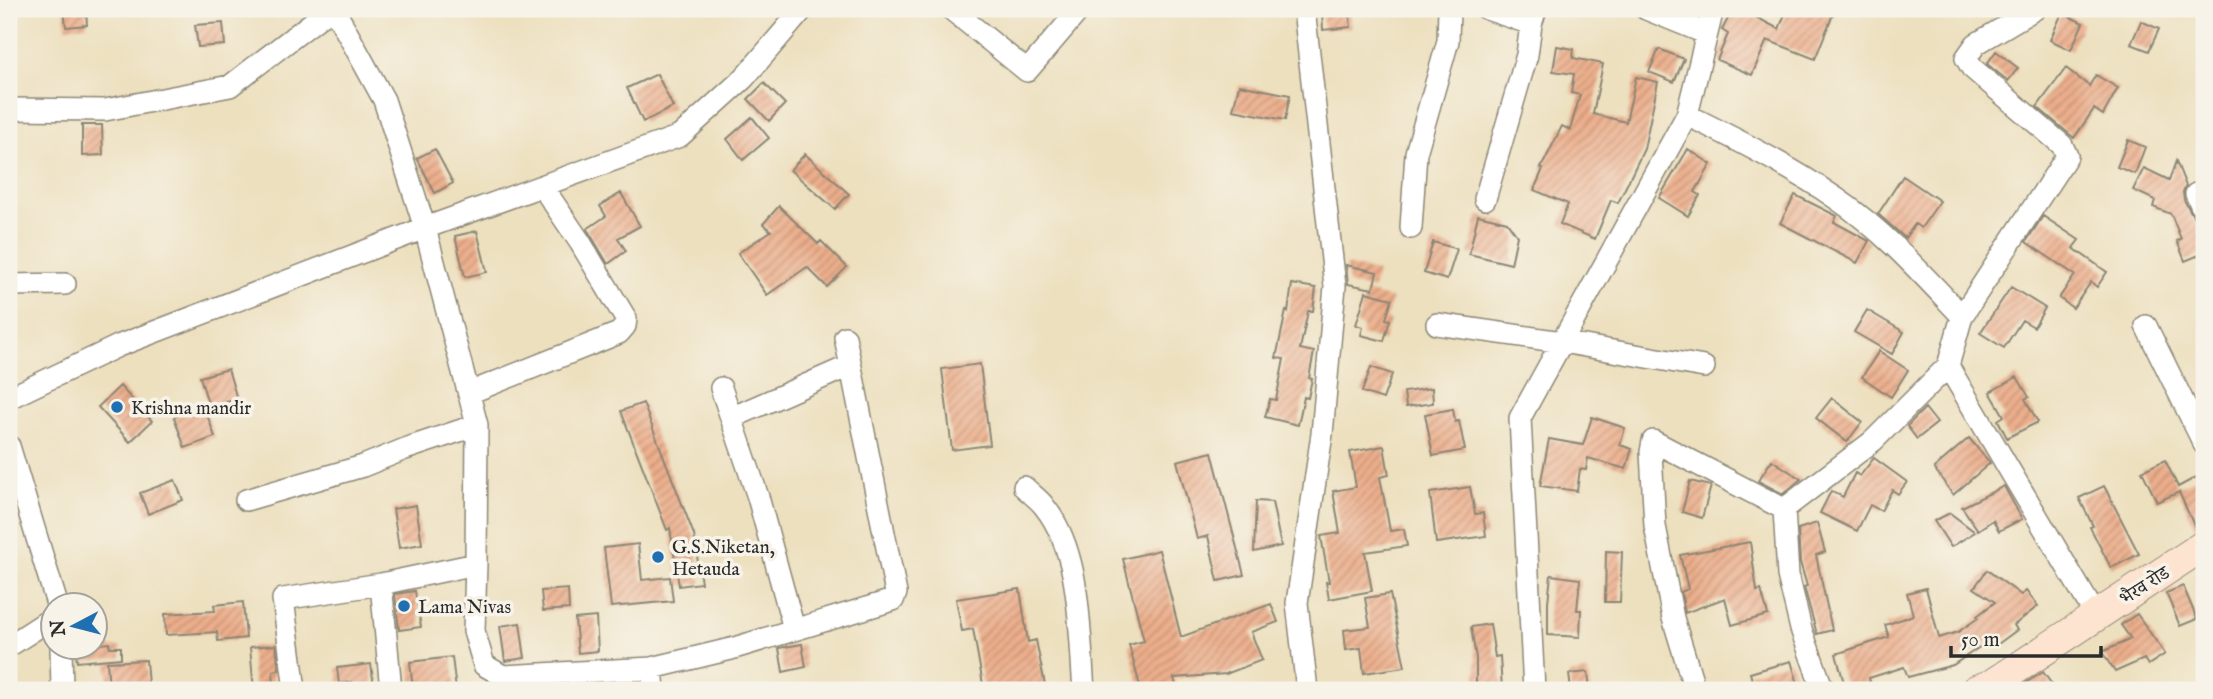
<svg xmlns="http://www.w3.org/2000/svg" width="2213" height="699" viewBox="0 0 2213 699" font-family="'IM FELL English','Noto Serif Devanagari',serif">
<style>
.building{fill:url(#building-hatch)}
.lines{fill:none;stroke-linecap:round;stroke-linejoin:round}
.street-casing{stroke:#8c8675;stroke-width:24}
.secondary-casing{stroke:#8c8675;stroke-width:32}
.street{stroke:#fff;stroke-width:21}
.secondary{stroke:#fde4d1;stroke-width:30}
.poi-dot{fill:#1f6fb2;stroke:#f7f3e8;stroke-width:2.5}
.labels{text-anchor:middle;stroke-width:7;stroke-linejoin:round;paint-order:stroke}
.poi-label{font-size:19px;fill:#2b2b2b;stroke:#f7f3e8;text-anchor:start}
.street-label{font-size:19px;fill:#2b2b2b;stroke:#f7f3e8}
</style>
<defs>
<pattern id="building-hatch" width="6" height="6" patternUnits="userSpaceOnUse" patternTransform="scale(1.75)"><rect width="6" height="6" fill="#edaf8c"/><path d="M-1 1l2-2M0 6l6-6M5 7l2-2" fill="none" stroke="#c08f73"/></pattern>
</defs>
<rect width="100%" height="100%" fill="#f7f3e8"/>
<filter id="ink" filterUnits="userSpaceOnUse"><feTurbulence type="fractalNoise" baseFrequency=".0143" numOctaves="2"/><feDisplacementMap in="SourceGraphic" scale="14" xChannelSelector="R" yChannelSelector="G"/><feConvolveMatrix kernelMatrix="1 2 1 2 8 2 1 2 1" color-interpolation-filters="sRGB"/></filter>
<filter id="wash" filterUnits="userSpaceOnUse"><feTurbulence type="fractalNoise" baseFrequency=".00686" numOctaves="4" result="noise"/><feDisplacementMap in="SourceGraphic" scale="28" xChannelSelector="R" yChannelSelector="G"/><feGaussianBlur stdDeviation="1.57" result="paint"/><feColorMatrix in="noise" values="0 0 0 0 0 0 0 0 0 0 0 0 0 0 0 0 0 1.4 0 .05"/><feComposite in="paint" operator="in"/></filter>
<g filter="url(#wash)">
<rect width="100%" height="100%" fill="#ede0bf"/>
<g id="blocks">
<path class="building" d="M64 9H86L87 25 66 27Z
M1322 9H1349L1351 27 1323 30Z
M1733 9H1740L1779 29 1787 9H1835L1815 59 1767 40 1752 75 1717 60 1728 34 1722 30Z
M2062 13 2083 23 2071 50 2050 40Z
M2141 21 2159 29 2149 51 2131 44Z
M223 23 225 45 198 47 195 25Z
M1557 46 1574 49 1573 58 1603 64 1593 114 1626 122 1636 77 1658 82 1644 149 1618 203 1611 200 1595 239 1560 224 1568 204 1534 190 1543 169 1541 168 1562 126 1570 130 1580 95 1571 93 1574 74 1553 71Z
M1659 49 1684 59 1674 82 1649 72Z
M1996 51 2018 68 2008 81 1987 64Z
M2066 68 2089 86 2096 75 2118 88 2103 115 2094 109 2074 138 2037 107Z
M657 74 673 107 643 122 627 88Z
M764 83 785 104 769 121 748 99Z
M1239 85 1290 95 1285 120 1233 110Z
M752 117 769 138 743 160 727 139Z
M82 125H102L103 155 82 156Z
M2128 140 2145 147 2135 174 2117 167Z
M435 149 453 183 435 193 417 158Z
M1688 149 1711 164 1695 192 1700 195 1688 216 1659 198Z
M805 154 849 194 835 209 790 170Z
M2176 161 2186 186 2183 192 2184 200 2204 235V253L2185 261 2177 241 2181 239 2171 214 2153 207 2155 200 2133 190 2144 168 2169 180Z
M1903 176 1940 201 1921 228 1915 224 1905 238 1878 214Z
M621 193 640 226 618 238 626 251 608 264 587 229 606 216 600 206Z
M1795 195 1837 216 1834 222 1869 241 1857 263 1780 223Z
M779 206 818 244 821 241 847 267 827 287 807 267 767 295 738 253 771 231 763 224Z
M1478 215 1507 222 1517 236 1511 264 1469 254Z
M2043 216 2079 240 2073 248 2107 272 2097 287 2091 282 2073 308 2059 298 2075 275 2026 242Z
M477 231 487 272 465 277 455 236Z
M1433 242 1457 249 1447 280 1424 273Z
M1346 265 1377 272 1373 289 1348 284Z
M1292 284 1316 288 1313 311H1308L1300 349 1314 352 1309 378 1312 379 1308 398 1304 397 1298 425 1265 417 1270 399 1276 400 1284 359 1276 358 1286 311 1288 312Z
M2011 287 2045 308 2034 327 2022 320 2004 348 1980 333Z
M1366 292 1392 299 1386 319 1390 320 1384 341 1361 335 1363 327 1356 325Z
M1867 310 1904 332 1892 354 1854 332Z
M1879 351 1908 370 1891 397 1862 377Z
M980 364 990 445 952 450 942 369Z
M1371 367 1392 374 1383 399 1362 392Z
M228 369 237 399 209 407 200 377Z
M2017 377 2029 397 2025 399 2038 422 2007 438 1998 420 2004 416 1990 392Z
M120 386 152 421 130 442 98 407Z
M1432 388 1433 403 1406 407 1404 392Z
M1832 398 1862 422 1847 442 1816 418Z
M643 403 694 535 701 583 679 586 670 528 667 530 621 411Z
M204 406 215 437 185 448 174 417Z
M1925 408 1937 423 1917 439 1907 426Z
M1453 409 1455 422 1459 421 1465 450 1433 456 1425 414Z
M1592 417 1625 428 1620 445 1632 449 1626 469 1588 458 1586 470 1580 469 1577 491 1540 486 1549 439 1583 445Z
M1969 438 1990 463 1953 495 1934 468Z
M1384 446 1389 475 1380 477 1390 531 1404 529 1407 546 1365 552 1372 591 1329 599 1326 582H1329L1321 536 1340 533 1333 491 1356 487 1350 452Z
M1212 452 1244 575 1218 581 1208 536 1197 539 1177 461Z
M1874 458 1907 482 1898 494 1892 490 1881 511 1870 505 1857 531 1820 513 1831 491 1843 497 1855 473 1860 476Z
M1772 460 1801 479 1783 494 1758 481Z
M2165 460 2178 487 2204 473V528L2196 530 2179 492 2157 502 2142 471Z
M175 480 183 500 148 514 140 493Z
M1690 481 1711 486 1702 518 1682 512Z
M2004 486 2022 519 1999 531 1993 520 1978 530 1962 507Z
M2104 486 2139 554 2111 568 2090 527 2093 526 2079 498Z
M1470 487 1475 514 1483 513 1486 536 1436 543 1430 493Z
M1256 501 1272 502 1281 546 1254 552Z
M416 505 422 544 399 548 393 509Z
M1950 513 1975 532 1951 547 1934 521Z
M1817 523 1825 552 1816 555 1832 630 1817 634 1804 587 1807 586 1800 562 1798 529Z
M1750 542 1757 591 1761 590 1768 615 1732 625 1725 598 1685 613 1681 592 1688 589 1680 555Z
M638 544 642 580 670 577 673 601 611 607 604 548Z
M1159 550 1181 637 1271 604 1278 622 1251 632 1262 660 1226 674 1174 678 1177 690H1141L1129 645 1144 641 1123 559Z
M1606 551 1622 552 1620 602H1605Z
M1987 570 2021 595 2026 591 2038 606 2014 625 2017 630 1998 644 1993 638 1953 665 1908 677 1904 667 1869 678 1872 690H1846L1836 654 1889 637 1885 625 1913 615 1907 593 1926 588 1939 638 1958 632 1978 618 1977 616 1995 602 1974 588Z
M1551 575 1580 579 1577 610H1581L1580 637 1548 635V602Z
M2183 586 2197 619 2180 626 2166 593Z
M568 589 569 609 543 611 541 591Z
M1020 589 1028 642 1036 640 1046 690H984L973 629 962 631 956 599Z
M415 591 421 627 399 630 395 594Z
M1390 594 1405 667 1364 673 1361 648 1346 650 1344 630 1370 627 1365 598Z
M243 602 246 638 218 641 217 632 166 635 165 614 215 611 214 605Z
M2137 614 2165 654 2148 665 2144 659 2115 672 2102 652 2131 639 2121 625Z
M596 617 598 651 578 653 575 619Z
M520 623 525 658 505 661 500 626Z
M1490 624 1495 657 1500 656 1502 690H1476V658L1471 627Z
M109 643 110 647H121V658L77 662 75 647H94V645Z
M802 644 806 667 783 672 779 648Z
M276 645 279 670 273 671 274 690H254L250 647Z
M452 657 456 690H413L410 662Z
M146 660 148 685 109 688 107 662Z
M1791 661 1800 690H1755L1750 673Z
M371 664 374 686 353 689 352 682 339 684 337 668Z
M1588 672 1590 690H1571L1569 674Z
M2043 672 2056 690H2015Z"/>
</g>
</g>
<g filter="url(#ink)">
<use href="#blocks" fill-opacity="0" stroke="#8c8675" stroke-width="2"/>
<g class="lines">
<defs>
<path id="street" d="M334 9 384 100 425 228 477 425 476 564 381 584 391 690
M951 9 1027 71 1080 9
M1304 9 1335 286 1322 434 1297 603 1307 690
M1487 9 1531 24
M1646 9 1705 33
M2035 9 1976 44 1966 58 1972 68 2062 145 2067 156 1962 316 1948 366 2096 616
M9 109 105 110 230 86 330 9
M1687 115C1738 140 1789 166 1837 199 1884 231 1923 275 1962 316
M2196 194 2204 211
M1485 199 1527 55 1531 24 1536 9
M1411 228 1416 153 1448 41 1449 9
M9 285 65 284
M1437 324 1562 342 1704 367
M2146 326 2204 444
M721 388 758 497 794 629
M469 393 619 333 625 326 626 319 580 242 542 186
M9 398 118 346 425 228 680 136 744 78 803 9
M731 418 849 366
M9 446 57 604
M1024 487C1030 493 1039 499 1044 506 1082 553 1079 632 1084 690
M246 500 363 466 405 449 477 425
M476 564 474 631 484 665 503 676 652 668 731 649 893 600 896 593 845 337
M9 646 52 618
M61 646 62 690
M652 668 654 690
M295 690 283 599 381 584
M1534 690 1520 418 1687 115 1713 9
M1695 690 1673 618 1655 526 1651 452 1653 441 1784 509
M1823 690 1801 629 1788 575 1784 509 1873 441 1948 366"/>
<path id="secondary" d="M1976 690 1993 684 2204 545"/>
</defs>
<use href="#street" class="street-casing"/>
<use href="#secondary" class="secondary-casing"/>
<use href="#street" class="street"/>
<use href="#secondary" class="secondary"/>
</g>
</g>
<g class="poi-dot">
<circle cx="117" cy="407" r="7"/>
<circle cx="658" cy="557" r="7"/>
<circle cx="404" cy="606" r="7"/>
</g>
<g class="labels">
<g class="poi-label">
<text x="131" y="414">Krishna mandir</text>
<text x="672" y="553">G.S.Niketan,<tspan x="672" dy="22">Hetauda</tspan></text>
<text x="418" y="613">Lama Nivas</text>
</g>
<g class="street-label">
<text transform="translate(2144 585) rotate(-33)" y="7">भैरव रोड</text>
</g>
</g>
<rect width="2213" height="699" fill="none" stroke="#f7f3e8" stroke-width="35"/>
<g transform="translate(74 626) rotate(263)"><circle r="33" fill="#f7f3e8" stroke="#a5a39c" stroke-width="2"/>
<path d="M0-5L12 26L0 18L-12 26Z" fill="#1f6fb2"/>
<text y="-10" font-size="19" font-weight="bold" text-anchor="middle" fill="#2b2b2b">N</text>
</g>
<path d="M1951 646v10h150v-10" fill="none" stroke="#2b2b2b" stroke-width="3.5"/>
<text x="1961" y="646" font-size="21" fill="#2b2b2b" stroke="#f7f3e8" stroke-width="5" paint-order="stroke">50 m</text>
</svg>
